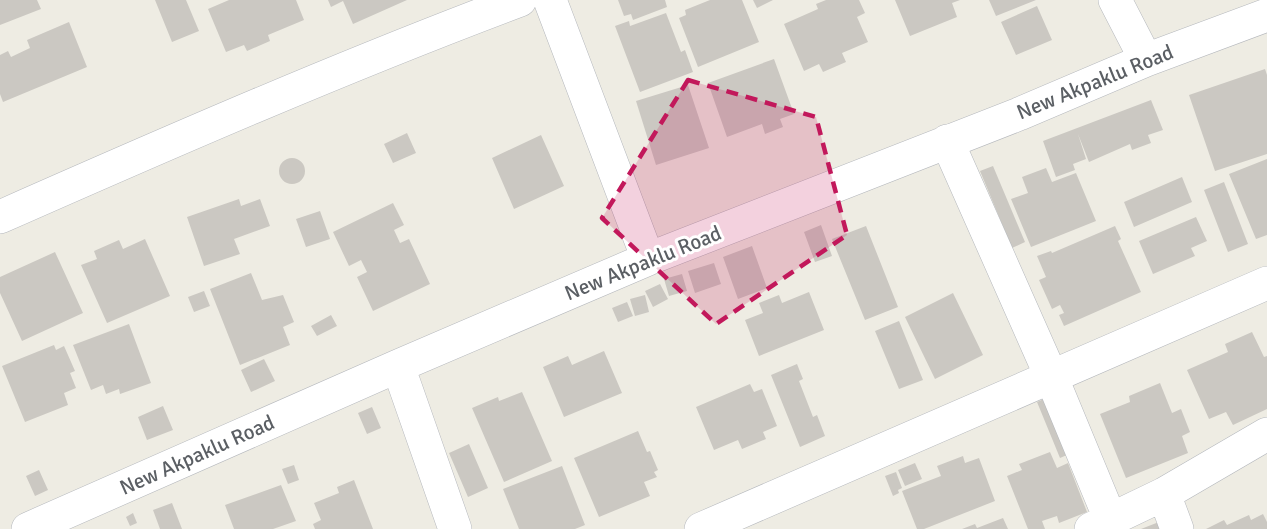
<svg xmlns="http://www.w3.org/2000/svg" width="1267" height="529" viewBox="0 0 1267 529" font-family="Signika,sans-serif">
<style>
.building{fill:#cbc8c2}
.lines{fill:none;stroke-linecap:round;stroke-linejoin:round}
.minor-casing{stroke:#b5b8bd;stroke-width:34}
.minor{stroke:#fff;stroke-width:33}
.marked{fill:#c2185b;fill-opacity:0.2;stroke:#c2185b;stroke-width:4.5;stroke-dasharray:12 8;stroke-linejoin:round}
.labels{text-anchor:middle;stroke-width:6;stroke-linejoin:round;paint-order:stroke}
.street-label{font-size:21px;fill:#5b5f64;stroke:#fff}
</style>
<rect width="100%" height="100%" fill="#eeece3"/>
<path class="building" d="M0 0H37L41 9 0 25Z
M155 0H186L199 31 172 42Z
M229 0H296L304 20 268 35 270 41 247 51 244 45 226 52 208 9Z
M328 0H407L353 24 343 1 331 7Z
M618 0H665L667 7 633 20 631 14 624 16Z
M710 0H742L759 42 698 67 679 18 686 15 685 10Z
M753 0H773L757 8Z
M826 0H859L865 13 857 17 868 42 842 53 846 62 823 72 819 64 804 71 784 24 818 9 816 4Z
M895 0H960L952 3 957 17 910 36Z
M989 0H1036L996 16Z
M1037 6 1052 40 1016 55 1001 22Z
M666 13 681 52 685 50 693 72 640 92 615 26 629 21 630 26Z
M69 22 87 67 3 102 0 94V55L8 51 11 57 30 48 27 40Z
M774 59 794 114 780 119 783 127 765 134 762 124 727 137 708 83Z
M1265 69 1267 75V154L1215 171 1189 95Z
M688 85 709 148 656 165 636 101Z
M1151 100 1163 130 1148 135 1151 143 1132 150 1130 144 1089 162 1078 134 1086 159 1073 164 1075 170 1056 177 1043 141Z
M407 133 416 153 393 163 384 144Z
M541 135 564 186 514 209 492 158Z
M279 171a13 13 0 1 1 26 0a13 13 0 1 1-26 0Z
M1267 159V235L1256 239 1229 174Z
M993 166 1025 242 1012 248 980 171Z
M1046 168 1052 182 1076 173 1096 221 1031 247 1011 199 1028 193 1022 177Z
M1182 177 1192 202 1134 227 1124 202Z
M1224 182 1248 244 1228 252 1204 190Z
M239 199 241 206 260 199 270 226 234 239 240 254 204 266 187 217Z
M393 203 404 225 394 230 400 243 409 239 430 284 373 311 357 277 367 272 361 260 349 266 333 232Z
M320 211 330 239 306 247 296 219Z
M1196 217 1207 241 1191 248 1195 256 1153 274 1139 241Z
M821 225 832 256 815 262 804 232Z
M866 226 898 307 865 320 832 239Z
M1115 226 1121 239 1118 241 1141 292 1064 326 1059 315 1064 313 1060 305 1052 309 1039 280 1046 277 1037 256 1051 251 1052 253Z
M145 239 170 296 107 323 81 265 97 259 94 251 119 240 123 249Z
M752 246 767 288 738 299 723 257Z
M55 252 83 313 22 341 0 293V277Z
M714 263 721 284 695 293 688 271Z
M251 273 262 300 283 295 294 322 283 327 290 345 240 365 210 289Z
M682 274 687 291 669 296 664 279Z
M660 284 668 299 653 307 645 291Z
M204 291 210 306 194 312 188 297Z
M809 292 824 330 759 356 745 320 763 313 759 303 779 295 782 303Z
M953 293 983 355 935 379 905 317Z
M645 295 649 312 635 316 630 299Z
M627 302 633 316 618 322 612 308Z
M331 315 337 326 317 336 311 326Z
M899 321 923 380 899 389 875 331Z
M129 324 151 383 120 394 119 389 106 394 103 385 91 390 73 345Z
M1252 332 1264 357 1267 356V409L1233 425 1226 412 1209 419 1187 370 1228 352 1225 344Z
M54 345 56 350 64 346 75 371 70 373 76 388 64 393 68 405 25 422 2 366Z
M604 351 622 393 564 417 543 367 568 356 572 365Z
M264 359 275 381 251 392 241 370Z
M797 364 803 379 799 381 813 417 817 415 825 436 800 447 771 375Z
M1160 383 1172 413 1181 409 1190 432 1182 436 1188 453 1126 478 1100 414 1130 402 1129 396Z
M750 384 754 392 762 389 777 426 763 432 766 439 742 449 738 440 714 450 696 407Z
M522 392 552 461 504 482 472 408 498 397 499 401Z
M1053 395 1076 451 1060 458 1037 402Z
M163 406 173 430 147 440 138 417Z
M372 407 381 428 367 434 358 413Z
M638 431 647 452 650 451 658 470 654 472 657 477 644 482 650 496 599 517 574 458Z
M469 444 488 488 468 497 449 453Z
M1050 452 1057 468 1068 463 1087 512 1059 523 1057 516 1042 521 1045 529H1028L1007 476 1022 470 1019 464Z
M963 456 965 463 979 458 995 501 924 529H917L902 491 941 476 937 466Z
M915 463 922 479 905 486 898 470Z
M294 465 299 480 288 484 282 469Z
M562 466 585 525 575 529H519L503 489Z
M39 470 48 490 35 496 26 476Z
M896 472 902 488 898 490 899 493 893 496 885 476Z
M354 480 373 529H315L313 524 321 520 314 503 339 493 337 487Z
M281 485 296 521 273 529H234L225 505Z
M172 503 182 529H160L153 510Z
M133 513 137 523 130 526 126 517Z
M1263 514 1267 522V529H1206L1224 520 1227 525 1249 515 1251 520Z
M1003 518 1008 529H962L975 524 977 528Z
M1164 520 1168 529H1141Z"/>
<g class="lines">
<defs>
<path id="minor" d="M550 0 648 259
M1115 0 1146 60
M947 141 1051 376 1111 521
M0 217C172 141 344 66 520 0
M398 366 455 529
M1164 494 1177 529
M28 529 398 366 648 259 1019 114 1146 60 1267 15
M701 529 1267 283
M1091 529 1164 494 1267 434"/>
</defs>
<use href="#minor" class="minor-casing"/>
<use href="#minor" class="minor"/>
</g>
<path class="marked" d="M688 80 816 117 847 235 716 324 602 218Z"/>
<g class="labels">
<g class="street-label">
<text transform="translate(1095 82) rotate(-22)" y="7">New Akpaklu Road</text>
<text transform="translate(643 263) rotate(-22)" y="7">New Akpaklu Road</text>
<text transform="translate(197 455) rotate(-24)" y="7">New Akpaklu Road</text>
</g>
</g>
</svg>
